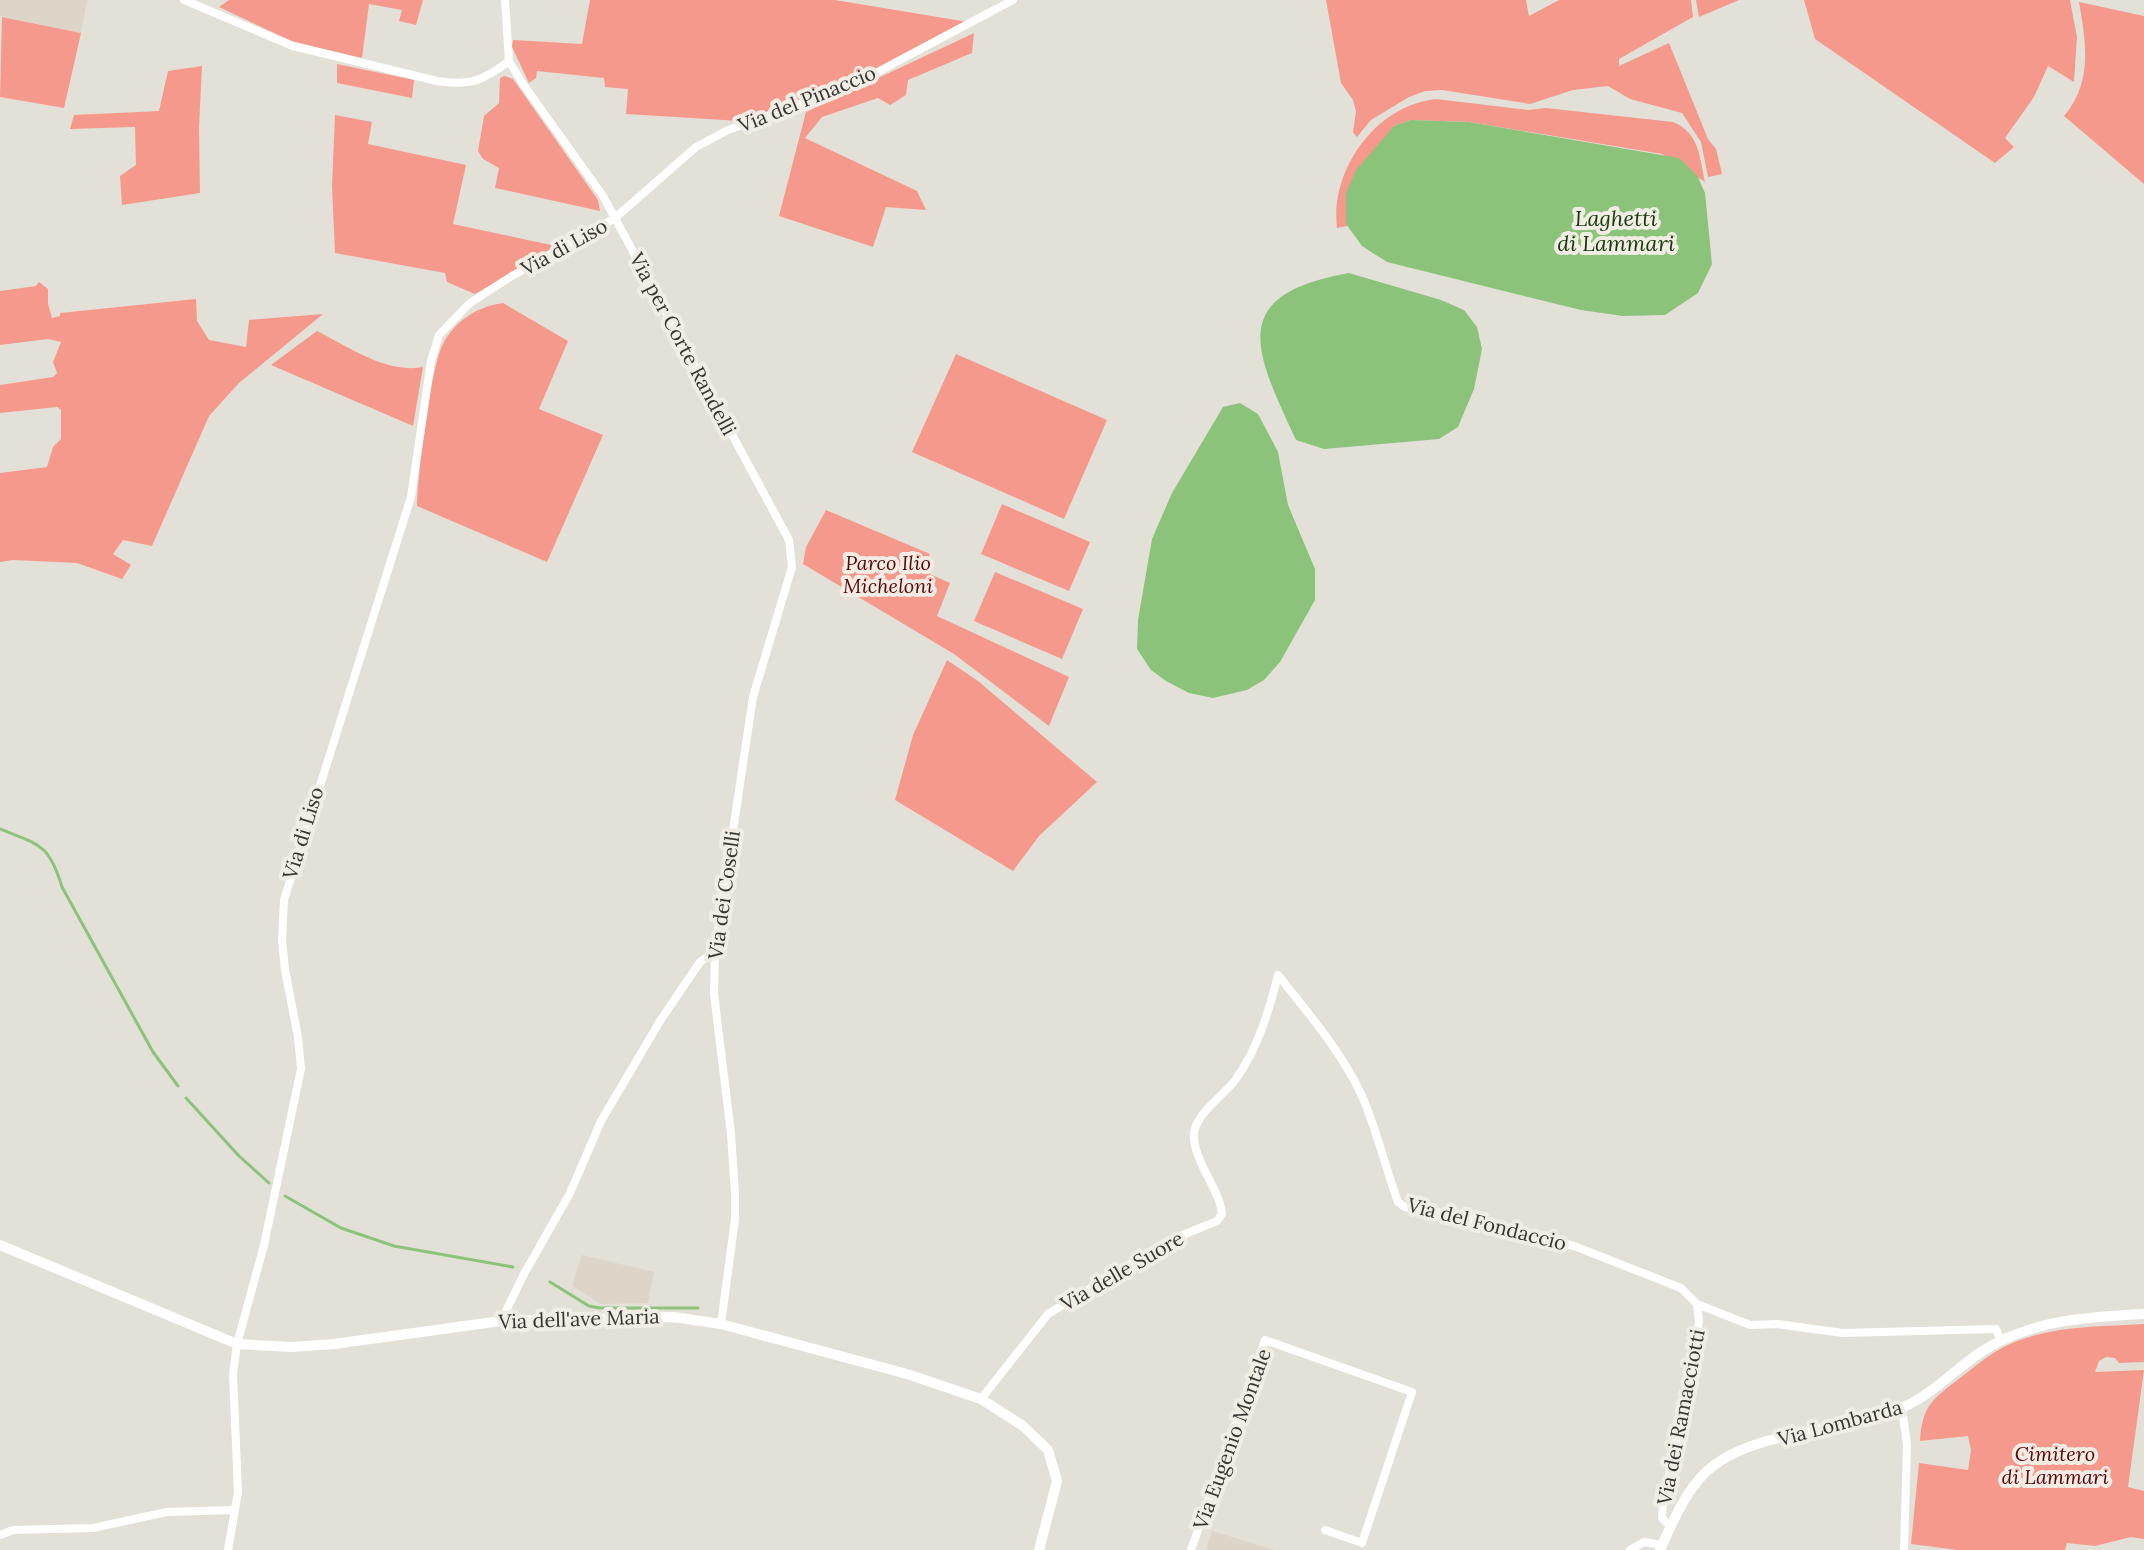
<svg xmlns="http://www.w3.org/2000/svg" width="2144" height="1550" viewBox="0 0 2144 1550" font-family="Lora,serif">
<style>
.built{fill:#ddd5c7}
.green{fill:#f6998d}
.water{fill:#8bc37b}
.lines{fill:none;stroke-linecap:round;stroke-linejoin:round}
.stream{stroke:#8bc37b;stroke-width:3}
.minor{stroke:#fff;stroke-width:8}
.tertiary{stroke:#fff;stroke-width:10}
.labels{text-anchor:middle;stroke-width:8;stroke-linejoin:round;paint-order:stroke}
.street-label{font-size:20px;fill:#373532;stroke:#f1ede5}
.park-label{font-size:20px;font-style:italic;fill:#5a0506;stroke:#f1ede5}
.water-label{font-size:22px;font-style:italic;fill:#163b0a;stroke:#f1ede5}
</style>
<rect width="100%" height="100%" fill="#e3e0d8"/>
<path class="built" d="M0 0H87L81 33 0 16Z
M582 1255 654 1272 648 1303 601 1304 572 1286Z
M1212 1531 1275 1550H1206Z"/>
<path class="green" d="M229 0H423L416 25 399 21 402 10 369 4 362 58 291 41 219 7Z
M590 0H835L974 23 849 85 740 121 626 114 628 89 605 87 604 78 537 71 536 78 529 83 512 47 513 40 582 44Z
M1326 0H1526L1529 16 1559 0H1691L1693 17 1619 59V66L1669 43 1708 139 1716 149 1722 174 1708 177 1701 142 1682 113 1630 99 1608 86 1573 90 1530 104 1442 90 1425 91 1409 97 1371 120 1357 137 1353 132 1356 111 1353 100 1341 83Z
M1696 0H1739L1699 17Z
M1804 0H2070L2077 37 2074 82 2048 66 2034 97 2005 138 2014 147 1995 163 1815 39Z
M2079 2 2144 16V184L2064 116C2093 82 2086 42 2079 2Z
M2 17 81 33 64 108 0 97Z
M974 33 972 53 908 80 906 95 890 105 878 98 822 117 805 138 917 191 926 210 886 207 873 247 779 216 806 112Z
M337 64 414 80 412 98 337 83Z
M202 66 199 127 200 193 122 205 120 176 136 165 135 127 70 129 74 115 159 111 168 71Z
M505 76 513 79 598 200 600 211 495 188 499 168 483 159 478 151 484 116 499 103 500 78Z
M1436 99 1528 110 1546 108 1673 122C1699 132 1700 158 1705 182L1662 154 1469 122 1411 120 1394 126 1346 193 1347 226 1337 228C1330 170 1376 105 1436 99Z
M335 115 372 122 368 144 466 165 453 224 556 246 475 294 447 282 445 273 335 253 332 186Z
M39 282 48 289V304L52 318 60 316V313L196 299 197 321 209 340 246 347 249 320 323 314 239 383 209 416 152 546 123 540 113 554 131 565 122 579 77 563 13 560 0 562V473L47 467 53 447 61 439V410L57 407 0 413V385L53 377 57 373 53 362 61 342 48 339 0 345V291L36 286Z
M503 303 568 341 539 409 603 435 547 562 417 506C418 474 430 367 444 342 456 320 479 306 503 303Z
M317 331C349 347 387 374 423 367L413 426 271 365Z
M956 354 1107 420 1064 519 912 452Z
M1002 504 1090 542 1069 591 981 554Z
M826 510 930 554 923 571 950 583 937 616 1069 677 1049 726 954 654 803 564 806 547Z
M995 572 1083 609 1062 659 974 621Z
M947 660 978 681 1097 782 1039 836 1013 871 895 800 913 735Z
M2144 1324V1362L2119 1363 2115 1358 2106 1357 2099 1361 2095 1372 2144 1370 2128 1487 2144 1491V1539L2131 1537 2095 1546 2067 1543 2065 1550H1958L1911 1544 1919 1463 1968 1470 1971 1450 1968 1436 1920 1441C1922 1405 1933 1399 1960 1378 1973 1368 1986 1357 2000 1349 2044 1325 2096 1327 2144 1324Z"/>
<path class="water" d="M1411 120 1469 122 1679 158 1697 175 1705 193 1712 264 1698 293 1665 315 1623 316 1581 310 1387 262 1362 246 1346 224V193L1356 170 1394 126Z
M1349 273 1441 300 1464 310 1477 327 1482 349 1474 389 1458 427 1439 439 1324 449 1296 440C1256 353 1224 295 1349 273Z
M1240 403 1258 414 1278 452 1288 505 1315 569V600L1280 662 1264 680 1247 690 1213 698 1189 693 1166 681 1151 670 1137 649 1138 620 1152 539 1172 493 1223 407Z"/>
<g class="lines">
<path class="stream" d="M0 829C40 845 49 844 62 887L153 1052 178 1086
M186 1098 239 1156 269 1183
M285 1196 341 1228 394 1246 513 1267
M550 1282 589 1306 600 1308H698"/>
<path class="minor" d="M184 0 293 46 437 81C470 86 483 81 509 61
M505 0 509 61 523 84 603 196 789 540 792 567 753 697 715 951 714 994 731 1134 735 1193V1219L721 1324
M1278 975C1308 1013 1342 1052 1362 1096 1377 1130 1385 1167 1398 1202L1405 1207 1415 1210 1445 1213 1574 1246 1681 1288 1697 1304 1750 1325 1777 1324 1843 1333 1996 1329 2001 1340
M501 1321 524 1274 570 1193 601 1121 660 1021 700 962 715 951
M981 1399 1048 1314 1168 1241 1217 1221 1222 1214C1219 1188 1197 1166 1194 1139 1191 1116 1224 1096 1236 1079 1258 1048 1269 1011 1278 975
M1902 1408 1907 1445 1904 1550
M1671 1527 1662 1518 1663 1504 1695 1347 1699 1320 1697 1304
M0 1535 13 1530 93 1528 167 1512 235 1510
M228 1550 238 1492 233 1374 237 1344 264 1245 301 1069 298 1037 285 970 282 940 284 900 411 497 431 361 439 335 470 303 512 276 615 218 696 147 728 130 855 84 1013 0
M1191 1550 1265 1340 1412 1392 1362 1543 1325 1530
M1630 1550 1644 1542 1662 1545"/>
<path class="tertiary" d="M0 1245 237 1344 291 1347 334 1344 501 1321 673 1317 721 1324 907 1374 981 1399 1023 1426 1048 1450 1057 1481 1039 1550
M1660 1550C1672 1523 1685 1492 1706 1472 1751 1429 1845 1433 1901 1408 1931 1396 1954 1370 1981 1352 2029 1320 2088 1317 2144 1314"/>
</g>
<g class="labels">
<g class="street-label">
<text transform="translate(807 99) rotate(-22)" y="7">Via del Pinaccio</text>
<text transform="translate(564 247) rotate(-29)" y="7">Via di Liso</text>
<text transform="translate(683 344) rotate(62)" y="7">Via per Corte Randelli</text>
<text transform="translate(303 833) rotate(-73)" y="7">Via di Liso</text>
<text transform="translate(724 895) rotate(-82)" y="7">Via dei Coselli</text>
<text transform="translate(1487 1224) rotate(14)" y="7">Via del Fondaccio</text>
<text transform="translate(1122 1271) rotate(-30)" y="7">Via delle Suore</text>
<text transform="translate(579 1319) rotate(-2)" y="7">Via dell'ave Maria</text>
<text transform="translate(1681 1417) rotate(-79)" y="7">Via dei Ramacciotti</text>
<text transform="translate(1840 1423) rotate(-15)" y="7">Via Lombarda</text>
<text transform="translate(1232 1439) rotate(-70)" y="7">Via Eugenio Montale</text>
</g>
<g class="park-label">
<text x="888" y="570">Parco Ilio<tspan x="888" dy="23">Micheloni</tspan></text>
<text x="2055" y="1461">Cimitero<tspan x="2055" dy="23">di Lammari</tspan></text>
</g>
<g class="water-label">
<text x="1616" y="226">Laghetti<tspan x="1616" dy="25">di Lammari</tspan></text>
</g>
</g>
</svg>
